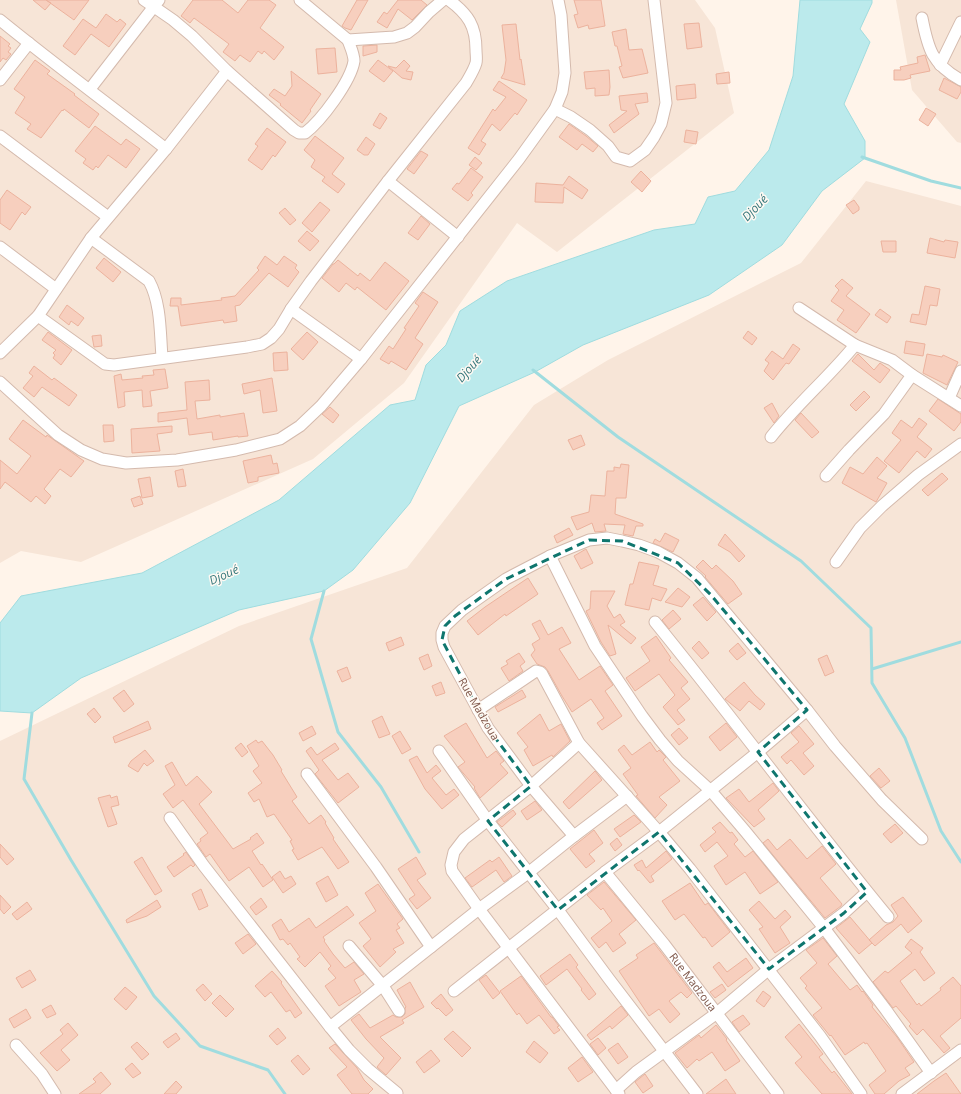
<svg xmlns="http://www.w3.org/2000/svg" width="961" height="1094" viewBox="0 0 961 1094" font-family="'Open Sans',sans-serif">
<style>
.residential{fill:#f7e5d7}
.water{fill:#bbeaec;stroke:#a0dcdf}
.lines{fill:none;stroke-linecap:round;stroke-linejoin:round}
.stream{stroke:#a0dcdf;stroke-width:3}
.building{fill:#f7cfbe;stroke:#ecb29d}
.street-casing{stroke:#d4baad;stroke-width:13}
.street{stroke:#fff;stroke-width:11}
.marked{fill:none;stroke:#0f766e;stroke-width:3;stroke-dasharray:8 5;stroke-linejoin:round}
.labels{text-anchor:middle;stroke-width:3;stroke-linejoin:round;paint-order:stroke}
.street-label{font-size:11px;fill:#7e5649;stroke:#fff9f3}
.water-label{font-size:12px;font-style:italic;fill:#37797d;stroke:#fff9f3}
</style>
<rect width="100%" height="100%" fill="#fff4ea"/>
<path class="residential" d="M0 0H695L715 28 734 113 557 252 517 223 404 383 313 459 81 562 21 551 0 563Z
M896 0H961V143L957 142 912 90Z
M866 181 961 206V1094H0V741L239 626 407 568 534 405 608 360 801 263Z"/>
<path class="water" d="M800 0H872V3L860 29 870 42 844 104 865 141V158L822 191 782 245 709 295 583 345 535 372 459 406 410 503 353 570 324 591 239 610 81 678 32 713 0 711V623L21 596 142 573 279 500 390 405 415 400 426 365 446 345 460 311 507 281 654 230 695 224 708 197 735 191 769 150 793 76Z"/>
<g class="lines">
<path class="stream" d="M862 157 931 181 961 188
M533 370 618 437 801 561 871 628 872 683 905 738 941 831 961 862
M324 591 311 639 338 732 381 787 419 852
M872 669 961 642
M32 713 24 779 71 860 154 996 200 1046 268 1070 285 1094"/>
</g>
<path class="building" d="M33 0H46L51 3 45 10Z
M46 0H89L74 20Z
M193 0H222L238 13 248 0H269L276 5 260 28 284 47 274 60 264 51 262 54 258 51 250 62 240 55 235 61 223 52 229 44 194 18 190 23 181 16Z
M357 0H368L351 30 345 28 342 26Z
M398 0H421L427 5 412 20 398 9 387 28 377 22 384 12 387 14Z
M574 0H601L605 26 589 29 588 25 578 28 574 15 578 14Z
M106 14 117 22 120 19 126 24 109 47 91 34 75 55 63 46 83 19 96 28Z
M699 23 702 47 687 49 684 24Z
M516 24 520 60 521 59 525 85 501 78 504 73 506 60 502 25Z
M626 29 629 50 642 49 648 73 623 78 619 67 622 66 617 46H615L612 32Z
M0 36 10 44 8 46 11 48 8 52 11 54 6 60 3 58 0 62Z
M377 45V52L363 56V46Z
M335 48 337 72 318 74 316 49Z
M925 55 930 71 910 75 911 78 904 80H894V70H901L900 67 918 63 917 57Z
M35 60 50 71 47 74 75 94 74 95 99 114 89 128 64 109 63 111 62 110 41 138 27 129 31 124 15 113 25 97 14 89Z
M378 60 393 71 384 82 369 71Z
M404 60 410 66 406 71 413 72 411 80 402 78 388 66 396 68Z
M609 70 610 87 609 95 595 96V88L586 89 584 72Z
M291 71 321 94 310 110 311 111 302 123 280 105 281 104 269 95 274 89 285 96 292 86Z
M729 72 730 83 717 84 716 74Z
M944 78 961 87V92L957 99 939 90Z
M499 81 527 100 517 115 515 113 500 131 492 124 481 141 486 144 479 155 468 148 493 109 495 111 506 97 493 90Z
M695 84 696 98 677 100 676 86Z
M647 93 648 102 635 104 639 114 614 133 609 125 627 111 621 110 619 96Z
M926 108 936 114 928 126 919 120Z
M380 113 387 118 380 129 373 125Z
M569 124 586 136 598 146 593 152 582 144 577 150 559 137Z
M95 126 121 145 126 139 140 149 126 168 108 155 98 168 96 166 93 170 83 163 86 159 75 151Z
M267 128 286 142 275 157 273 155 262 170 248 160 258 146 255 144Z
M686 130 698 132 696 144 684 142Z
M315 136 344 158 332 174 345 184 338 193 322 181 325 177 311 167 315 160 304 150Z
M366 137 375 144 368 155H364L357 150Z
M421 151 428 155 414 174 407 169Z
M475 157 482 163 476 170 469 165Z
M471 168 483 177 471 193 473 195 468 201 452 189 457 183 459 184Z
M641 171 651 181 642 192 631 182Z
M569 176 588 190 582 199 564 187 563 203 535 202 536 183 563 185Z
M7 190 31 207 25 215 22 212 10 230 0 223V200Z
M854 200 859 207V210L853 214 846 205Z
M320 202 330 210 312 232 302 223Z
M285 208 296 220 290 225 279 213Z
M421 216 430 224 418 240 408 233Z
M307 231 319 241 310 251 298 241Z
M930 238 944 242 945 240 958 242 955 258 927 253Z
M881 241H896V252H883Z
M265 256 277 265 284 256 297 265 295 268 299 272 288 287 269 273 240 305 235 306 237 321 224 323 223 320 181 326 178 306H170L171 298H181V305L222 300 221 298 235 296 259 270 257 268Z
M104 258 121 272 113 282 96 268Z
M338 260 358 276 360 273 370 281 385 262 409 281 386 310 357 287 355 290 346 283 339 292 322 278 333 264H334Z
M842 279 853 288 846 296 870 314 856 333 837 320 844 310 831 301 839 290 835 286Z
M925 286 940 289 937 306 930 305 926 325 910 322 912 314 919 315Z
M423 292 438 302 415 338 423 344 406 370 391 361 389 364 380 359 389 346 393 349 406 329 404 328 419 306 415 303Z
M67 305 84 318 78 326 71 321 69 325 59 317Z
M880 309 891 317 887 323 875 315Z
M748 331 757 338 752 345 743 338Z
M48 332 72 350 61 365 53 358 55 355 53 353 56 350 42 340Z
M307 332 318 342 303 360 291 349Z
M101 335 102 346 94 347 92 336Z
M906 341 925 344 923 356 904 353Z
M793 344 800 349 789 364 786 363 773 380 764 371 769 363 765 360 772 351 783 359Z
M287 352 288 370 274 371 273 353Z
M858 354 874 370 880 363 890 370 880 383 852 361Z
M927 354 942 357 943 355 958 362 947 385 923 373Z
M34 366 52 380 54 378 77 395 69 406 42 387 34 397 23 388 33 376 29 373Z
M165 369 168 388 150 391 152 406 143 407 142 390 124 392 125 406 118 408 114 376 121 374 122 380 143 378 142 376 154 375 153 370Z
M272 378 277 411 263 413 260 390 244 394 242 384Z
M209 380 210 400 195 401 197 419 220 415V417L244 413 248 436 238 437V436L213 440 212 432 189 435 187 418 158 422V413L187 410 185 382Z
M864 391 870 397 856 411 850 405Z
M938 399 961 414V422L954 431 929 411Z
M772 403 779 416 774 423 764 408Z
M330 407 339 415 333 423 322 414Z
M801 413 819 432 812 438 795 420Z
M919 418 927 424 917 437 932 449 925 458 917 451 899 473 884 461 901 440 892 433 901 420 912 428Z
M23 420 46 437 47 435 84 461 71 477 60 469 44 489 51 496 45 504 36 496 31 502 5 482 0 489V460L17 474 31 456 9 439Z
M103 425H113L114 441 104 442Z
M172 426V432L157 434 160 451 132 453 131 429Z
M581 435 585 445 573 450 568 440Z
M271 455 273 464 277 463 279 473 258 477V481L248 483 243 461Z
M877 457 887 466 877 478 887 483 876 502 842 483 850 467 863 474Z
M621 464 629 465 626 498H616L615 514 643 524V526H636L633 536 623 534 625 525 604 524 606 531 595 532 592 523 577 530 571 517 589 512 591 495 605 496 607 471H614V467L620 468Z
M183 469 186 486 178 487 175 471Z
M942 473 948 479 928 496 922 490Z
M150 477 153 496 142 498 138 479Z
M140 496 143 504 134 507 131 499Z
M569 528 573 535 557 543 554 536Z
M665 533 679 540 673 552 653 543 655 539 660 542Z
M725 534 745 556 739 562 730 552 718 545Z
M586 549 593 563 581 569 574 556Z
M703 560 712 569 716 565 733 581 742 594 728 604 705 577 706 576 696 567Z
M639 562 659 566 653 585 667 589 661 601 652 598 649 610 625 605 630 584H633Z
M528 578 538 594 506 616 505 614 478 635 467 621 485 607Z
M678 588 690 597 682 607 665 602Z
M591 591H615L607 606 614 618 620 614 625 622 620 625 636 638 631 644 608 625 616 654 610 656 601 642 586 611 590 609Z
M703 597 716 612 707 621 693 605Z
M673 610 681 619 669 629 662 620Z
M540 620 548 635 562 627 571 643 559 649 579 680 600 666 613 685 605 691 622 716 602 730 597 723 604 718 591 699 572 712 562 696 548 671 545 667 537 664 531 655 535 650 532 644 540 639 532 624Z
M656 636 671 658 669 660 688 682 681 688 690 699 677 710 685 720 678 725 663 707 675 695 659 674 635 691 626 678 650 661 641 647Z
M401 637 404 645 389 651 386 643Z
M699 641 709 653 702 659 692 648Z
M738 643 746 653 737 660 729 651Z
M519 653 525 662 520 666 523 671 509 681 501 668 508 664 506 661Z
M428 654 432 666 424 670 419 658Z
M827 655 834 672 825 676 818 659Z
M347 667 351 678 342 682 337 671Z
M441 682 445 693 436 696 432 686Z
M744 682 755 695 765 704 760 710 749 701 740 711 725 699Z
M124 690 134 704 124 712 113 698Z
M522 690 526 697 498 712 495 707Z
M94 708 101 717 95 723 87 714Z
M540 714 549 731 561 724 570 741 553 757 552 755 533 766 524 750 528 747 517 733Z
M382 716 390 734 379 738 372 721Z
M148 721 151 729 115 743 113 737Z
M466 723 487 758 496 751 504 761 500 764 508 773 480 798 474 788 475 787 458 767 465 762 444 736Z
M726 723 737 737 720 751 709 737Z
M312 726 316 734 303 741 299 733Z
M799 726 814 744 803 753 814 766 804 775 791 760 787 764 781 757 799 742 791 733Z
M679 728 688 738 679 745 671 735Z
M400 731 411 749 402 754 392 736Z
M256 740 258 743 262 741 273 755 282 770 281 771 297 797 292 801 309 824 321 815 326 822 325 823 334 838 333 839 349 862 338 869 322 847 298 860 292 850 294 849 290 841 292 840 274 814 267 817 259 799 254 802 248 793 262 783 253 771 259 766 247 746Z
M650 742 657 752 659 750 666 757 663 760 680 781 659 797 667 805 655 818 636 796 638 795 623 774 631 768 618 750 624 745 632 755Z
M241 743 248 752 242 757 235 748Z
M335 743 339 749 322 760 338 780 348 773 359 787 338 803 315 774 319 770 306 751 311 747 317 755Z
M145 750 154 761 147 766 144 763 138 772 128 766 131 761Z
M417 756 427 773 436 765 441 771 432 778 446 795 454 789 459 795 442 809 425 789 409 760Z
M172 762 186 786 197 776 212 792 199 804 233 849 251 839 250 838 257 833 264 843 252 851 261 865 262 864 273 880 263 887 249 867 229 881 210 854 206 857 197 844 201 841 200 839 208 833 183 800 173 808 163 794 175 785 165 766Z
M879 768 890 781 881 788 870 776Z
M595 771 602 780 569 809 563 802Z
M773 783 779 791 758 810 765 819 754 827 726 798 739 789 749 802Z
M110 795 111 798 117 796 119 805 111 807 117 824 108 827 98 798Z
M535 801 542 810 527 820 521 811Z
M513 810 516 814 502 827 497 822Z
M634 815 641 822 620 837 614 829Z
M720 822 730 833 732 832 738 840 734 844 745 857 753 851 778 882 760 894 745 872 726 885 714 866 728 856 717 842 705 852 700 845 716 832 712 828Z
M895 824 903 833 891 843 883 834Z
M594 830 603 843 589 854 595 861 586 868 570 849Z
M617 838 622 845 615 851 610 844Z
M768 839 777 850 790 839 807 859 822 846 836 864 820 878 842 904 841 906 825 918 763 843Z
M0 844 14 859 7 865 0 857Z
M666 851 672 859 651 876 654 881 650 883 639 870 638 871 634 865 642 860 646 868Z
M186 852 195 865 193 867 191 865 174 877 167 867 184 855 183 854Z
M142 857 162 891 155 895 134 862Z
M416 857 426 874 417 880 431 898 417 909 409 899 415 895 398 869Z
M499 857 512 876 504 882 496 870 472 887 465 878 490 860 492 862Z
M280 871 285 879 291 876 296 884 283 893 272 877Z
M328 876 338 895 326 902 316 883Z
M604 882 636 920 619 934 626 943 613 952 606 942 599 948 591 938 612 921 603 908 601 910 587 895Z
M690 883 705 905 708 903 730 932 712 947 705 937 703 938 684 914 675 920 662 901Z
M378 884 403 919 397 924 400 928 396 930 404 943 393 949 396 952 380 967 363 946 371 939 359 923 376 911 365 893Z
M201 889 208 906 199 910 192 894Z
M0 895 11 907 4 914 0 909Z
M903 897 922 921 908 933 901 924 875 946 869 940 886 925 893 922 898 916 891 905Z
M261 898 267 907 256 915 250 907Z
M157 900 161 907 147 916 127 923 126 920Z
M759 901 775 919 785 910 791 917 780 927 790 943 775 953 759 929 763 927 749 910Z
M27 902 32 909 17 920 12 914Z
M347 906 354 915 323 937 325 940 324 941 333 954 345 968 354 962 364 974 354 980 361 992 339 1006 325 986 336 978 328 969 331 966 320 952 305 967 297 959 300 957 290 943 288 945 283 939 280 940 272 925 281 919 289 932 309 918 316 928Z
M850 917 872 943 859 954 836 928Z
M248 934 256 944 243 954 235 943Z
M823 938 837 956 828 964 850 990 857 985 862 992 863 991 873 1005 872 1007 897 1037 914 1062 905 1068 910 1075 899 1081 884 1094H875L869 1085 886 1071 867 1043 865 1044 864 1042 845 1055 831 1035 830 1036 813 1015 822 1008 805 988 807 986 800 978 817 963 806 950Z
M911 939 923 948 920 952 935 973 924 981 915 969 900 981 917 1005 919 1003 921 1006 941 990 940 988 953 977 961 986V1018L940 1036 950 1048 944 1053 923 1029 917 1035 909 1026 911 1024 896 1006 893 1008 873 982 885 971 888 973 912 953 905 947Z
M654 943 692 993 687 998 681 992 669 1001 680 1014 670 1023 659 1009 649 1016 619 971 638 958 636 955Z
M570 954 578 965 576 967 596 994 589 1000 581 990 582 989 567 969 546 985 540 976Z
M746 958 753 968 728 987 713 967 719 962 727 972Z
M30 970 36 980 22 988 16 978Z
M272 971 282 982 281 983 302 1013 295 1018 290 1010 286 1012 271 992 265 997 255 986Z
M486 975 500 993 493 999 479 980Z
M521 976 551 1017H552L559 1026 557 1027 560 1030 554 1034 539 1015 527 1024 519 1013 517 1015 500 991Z
M410 982 424 1007 402 1020 404 1023 380 1037 401 1058 386 1075 377 1067 384 1058 366 1039 351 1020 359 1014 370 1028 393 1015 396 1017H402L405 1014V1008L406 1007 397 990Z
M203 984 212 994 205 1001 196 990Z
M722 984 726 990 715 998 710 992Z
M125 987 137 997 126 1010 114 999Z
M763 991 771 997 764 1007 756 1001Z
M441 994 453 1010 446 1016 438 1008 437 1009 431 1003Z
M220 995 234 1009 226 1017 212 1003Z
M51 1005 56 1014 47 1018 42 1010Z
M621 1006 628 1015 612 1029 610 1026 591 1040 587 1035Z
M26 1009 31 1018 14 1028 9 1019Z
M743 1015 750 1024 739 1032 732 1022Z
M68 1023 78 1035 61 1050 70 1060 57 1071 40 1053 63 1034 60 1030Z
M799 1024 823 1054 819 1057 832 1073 834 1071 852 1094H822L795 1063 802 1057 785 1037Z
M716 1025 727 1039 726 1040 740 1061 725 1071 712 1052 699 1061 697 1059 687 1068 675 1053 699 1035 701 1038Z
M278 1028 286 1038 277 1045 269 1036Z
M453 1031 471 1048 462 1057 444 1039Z
M176 1033 180 1039 168 1048 163 1042Z
M598 1038 606 1048 598 1055 590 1044Z
M534 1041 548 1053 540 1063 526 1052Z
M137 1042 149 1054 142 1060 131 1047Z
M618 1043 628 1057 618 1064 608 1050Z
M335 1044 357 1068 364 1080 373 1089 368 1094H352L337 1075 347 1067 329 1048Z
M431 1050 440 1061 424 1073 416 1062Z
M298 1055 310 1069 303 1075 291 1061Z
M582 1057 593 1072 578 1082 568 1068Z
M132 1063 141 1073 133 1078 125 1069Z
M101 1072 111 1084 100 1094H79L96 1082 93 1079Z
M946 1073 961 1094H917L934 1081Z
M645 1074 653 1086 643 1093 635 1082Z
M726 1079 736 1094H706Z
M176 1081 182 1087 176 1094H164Z"/>
<g class="lines">
<defs>
<g id="street">
<path d="M144 0 173 20 192 36 227 71 294 130 299 133H305C321 121 351 81 354 61 354 54 350 46 348 40"/>
<path d="M300 0 348 40 394 37 407 33 415 27 429 12 443 0"/>
<path d="M922 18C928 49 932 64 961 80"/>
<path d="M0 20C54 64 111 106 166 149"/>
<path d="M940 65 961 22"/>
<path d="M0 80 29 43"/>
<path d="M90 89 159 0"/>
<path d="M555 109 571 117 590 130 608 146 616 157 630 161 645 150 654 137 661 124 666 103 654 0"/>
<path d="M0 136 108 217"/>
<path d="M388 181 458 237"/>
<path d="M91 238 149 281C161 303 160 332 162 357"/>
<path d="M0 247 56 289"/>
<path d="M799 308 855 345 892 360 912 375 961 406"/>
<path d="M291 309 361 359"/>
<path d="M38 316 105 364 114 365 247 347 262 344 271 338 279 329 291 309 311 281 388 181 466 83C470 76 474 70 476 63 477 59 476 54 476 50 476 26 468 14 449 0"/>
<path d="M0 353 38 316 91 238 166 149 227 71"/>
<path d="M0 382 58 435 81 450 102 459 126 463 177 460 236 450 280 439 300 426 321 406 361 359 519 159 555 109 562 92 565 73 561 15 558 0"/>
<path d="M949 398 961 371"/>
<path d="M771 437C797 404 829 377 855 345"/>
<path d="M826 476 849 450 884 414 912 375"/>
<path d="M550 556 595 646 642 716 660 740 678 761 711 791 745 831 824 928 886 1010 931 1073"/>
<path d="M836 562 860 528 882 506 918 475 961 444"/>
<path d="M655 622C734 719 808 820 888 917"/>
<path d="M478 710 536 671 540 672 542 674 579 743 659 832 690 869 820 1036 861 1094"/>
<path d="M579 743 531 786 464 839 454 852 451 865 452 871 479 909 619 1094"/>
<path d="M439 751 488 821 558 910 609 979 697 1094"/>
<path d="M307 774 376 867 431 947"/>
<path d="M170 818 204 866 330 1027 349 1050 368 1069 397 1093"/>
<path d="M574 836 531 786 488 728 444 647 442 640V633L445 626 462 610 506 579 550 556 589 540 607 538 622 541 639 545 658 552 678 563 697 578 807 710 835 746 882 800 922 839"/>
<path id="s1" d="M605 872 664 944 778 1094"/>
<path d="M349 946 383 986 399 1011"/>
<path d="M454 991 605 872 659 832 758 752 807 710"/>
<path d="M330 1027 479 909 528 873 574 836 627 796"/>
<path d="M16 1045 42 1074 55 1094"/>
<path d="M616 1090 636 1072 717 1013 769 969 844 913 867 892"/>
<path d="M902 1094 961 1050"/>
</g>
</defs>
<use href="#street" class="street-casing"/>
<use href="#street" class="street"/>
</g>
<path class="marked" d="M589 540 622 541 678 563 711 595 807 710 758 752 867 892 844 913 769 969 659 832 558 910 488 821 531 786 488 728 442 640 445 626 455 616 506 579Z"/>
<g class="labels">
<g class="street-label">
<text transform="translate(479 709) rotate(60)" y="4">Rue Madzoua</text>
<text dy="4" stroke="none"><textPath href="#s1" startOffset="141">Rue Madzoua</textPath></text>
</g>
<g class="water-label">
<text transform="translate(755 208) rotate(-46)" y="4">Djoué</text>
<text transform="translate(469 369) rotate(-48)" y="4">Djoué</text>
<text transform="translate(224 575) rotate(-24)" y="4">Djoué</text>
</g>
</g>
</svg>
